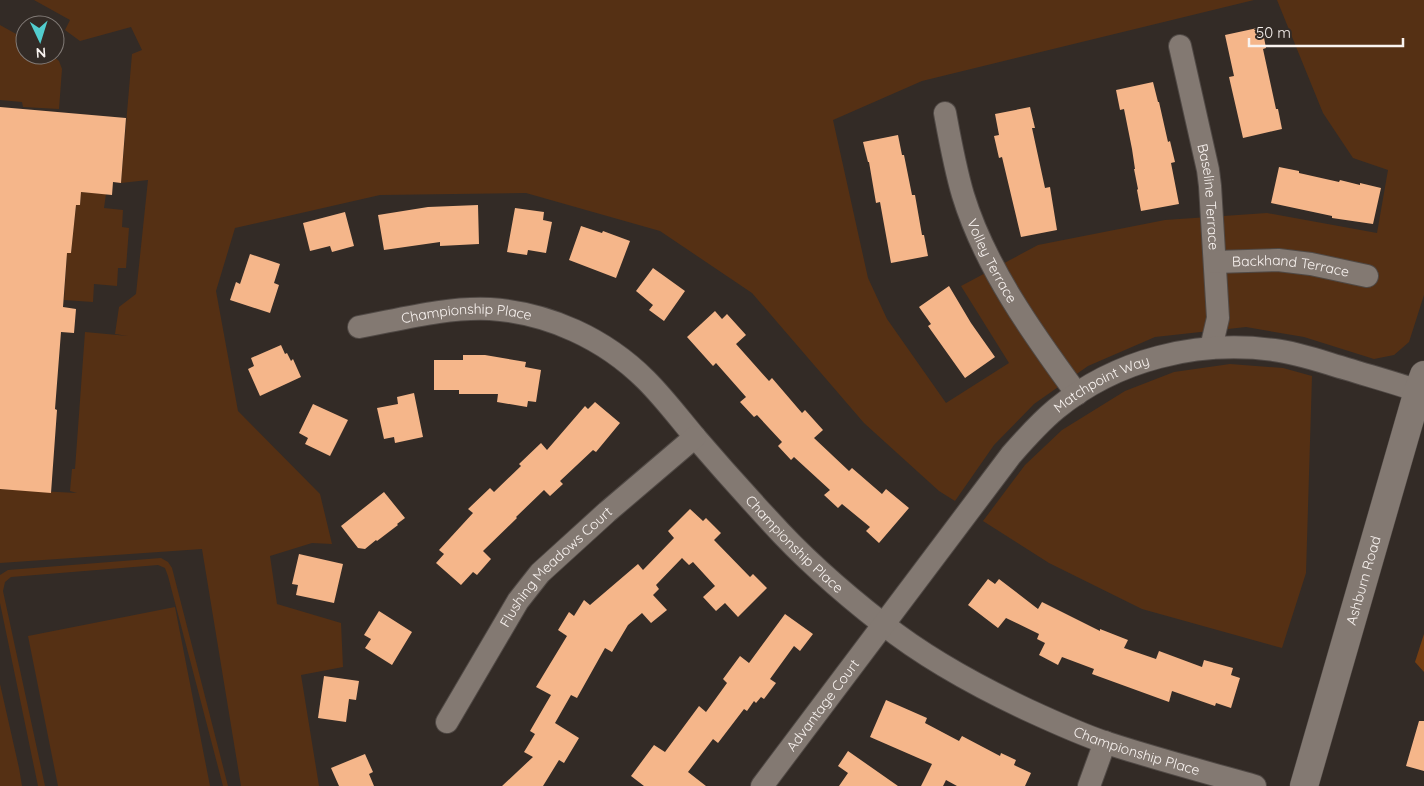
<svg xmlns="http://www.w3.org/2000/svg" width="1424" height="786" viewBox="0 0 1424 786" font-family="Quicksand,sans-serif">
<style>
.green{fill:#553014}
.water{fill:#753e12}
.building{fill:#f5b68a}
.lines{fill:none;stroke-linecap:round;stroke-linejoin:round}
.minor-casing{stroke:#504945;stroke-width:24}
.tertiary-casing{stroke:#504945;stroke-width:29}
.minor{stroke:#837972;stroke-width:22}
.tertiary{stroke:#837972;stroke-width:28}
.labels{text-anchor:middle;stroke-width:5;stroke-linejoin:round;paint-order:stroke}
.street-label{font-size:14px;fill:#f9f3f0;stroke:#332b26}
</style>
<rect width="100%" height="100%" fill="#332b26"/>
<path class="green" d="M34 0H1254L922 81 833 120 868 278 887 319 946 403 1009 363 961 286 1038 245 1165 220 1267 213 1377 233 1388 170 1353 158 1323 113 1277 0H1424V295L1409 342 1394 355 1374 359 1304 337 1246 327 1155 337 1088 366 1034 404 994 445 955 501 939 491 864 423 752 293 660 231 526 193 380 195 235 228 216 291 238 411 320 494 332 544 312 543 270 556 277 604 341 623 343 667 301 675 319 786H241L202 549 0 563V489L77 493 70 491 72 469H75L85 332 128 336 115 334 119 307 136 294 148 180 121 183 132 54 142 50 131 27 80 41 65 30 70 20Z
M0 25 25 39V55H52L59 61 62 69 59 109 23 107 22 102 0 100Z
M81 192 106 194 104 208 123 210 122 227 129 228 126 268H118L117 286 94 284 93 302 64 300 67 253H71L76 205H80Z
M1230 364 1283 368 1312 376 1306 573 1282 648 1142 609 1049 563 983 521 1025 465 1062 430 1125 391 1174 372Z
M161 558 168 562 172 568 228 786H223L168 576 165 568 158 565 11 577 5 582 3 591 45 786H38L0 603V575L8 570Z
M175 607 210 786H58L28 636Z
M0 684 19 768 22 786H0Z"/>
<path class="water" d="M1424 634V672L1415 662Z"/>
<path class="building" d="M1262 27 1266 48 1263 49 1276 109H1278L1282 129 1243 138 1229 77 1234 76 1225 35Z
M1153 82 1158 102H1159L1168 142 1170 141 1175 162 1171 163 1179 204 1141 211 1137 190 1138 189 1134 169H1135L1132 149 1124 109 1120 110 1116 90Z
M0 107 126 118 121 183 113 182 112 195 81 192 80 205H76L71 253H67L63 307 76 309 74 333 61 332 55 409 57 410 51 493 0 489Z
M1030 107 1035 128H1032L1045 188 1050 187 1057 230 1021 237 1002 157 999 158 994 136 999 135 995 114Z
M898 135 902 155H904L912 195H915L922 235H924L928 256 891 263 880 202 876 203 869 162H868L863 142Z
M1279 167 1299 171V173L1339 182 1340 180 1360 185V183L1381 188 1373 224 1332 218V216L1271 203Z
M478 205 479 244 440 246V242L384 250 378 215 428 207Z
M515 208 544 212 543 220 552 222 546 253 528 250 527 255 507 252Z
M345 212 354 246 332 252 330 246 310 251 303 223Z
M581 226 602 233 603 231 630 241 616 278 569 260Z
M250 254 280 264 274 283 279 285 270 313 230 300 236 282 240 284Z
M653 268 685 291 664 321 649 310 653 305 636 291Z
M949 286 971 323 995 357 965 378 928 326 931 324 919 307Z
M715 311 722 319 727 314 746 335 736 344 769 381 772 378 802 413 805 410 823 430 814 438 849 471 852 468 882 494 886 489 909 508 879 543 866 531 870 527 842 504 838 508 824 495 830 490 794 457 791 460 778 446 782 442 757 415 754 417 740 402 746 397 716 363 713 366 687 337Z
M281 345 285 354 287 353 291 361 293 359 301 377 260 396 248 369 254 366 251 358Z
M463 355H485L526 362 525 367 541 370 536 402 528 401 527 407 497 402 498 394H459V390H434V360H463Z
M414 393 423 437 395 443 394 437 384 439 377 408 398 404 397 397Z
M595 402 620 423 596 452 593 450 560 481 563 484 550 496 544 490 516 517 517 518 483 551 491 559 477 575 473 572 461 585 436 563 444 554 439 550 473 513 468 509 490 488 494 492 521 466 519 464 541 443 547 450 585 406 588 409Z
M313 404 348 420 330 456 305 444 308 438 299 433Z
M384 492 405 518 397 524 398 525 377 541 376 540 365 549 358 548 341 526Z
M690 509 703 521 706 518 721 533 714 540 750 577 753 574 767 588 738 617 725 603 716 611 703 597 715 586 693 562 689 565 682 558 656 585 659 589 653 595 667 610 651 623 642 613 628 625 612 652 605 648 577 698 571 695 555 723 579 738 564 763 559 760 543 786H502L533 757 524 752 535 734 530 731 551 695 536 687 567 636 558 630 569 612 574 616 584 600 590 605 638 564 643 570 674 538 668 531Z
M299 554 343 564 334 603 296 595 298 585 292 584Z
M988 579 995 584 999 579 1038 609 1042 602 1100 631V629L1128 640 1124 648 1156 659 1159 651 1202 667 1204 660 1233 668 1231 675 1240 678 1231 708 1216 703 1215 706 1172 691 1169 702 1092 674 1094 669 1062 657 1058 665 1039 655 1045 643 1037 639 1039 634 1006 618 998 628 968 605Z
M379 611 412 632 392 665 365 648 371 639 364 635Z
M785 614 813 634 800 651 794 646 770 679 776 683 764 699 761 697 756 703 754 701 747 711 744 709 718 743 713 739 688 772 706 786H644L631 776 654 745 665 752 699 706 706 712 727 683 723 679 740 656 749 663Z
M324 676 359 681 356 700 349 699 346 722 318 718Z
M886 700 927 718 925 723 959 741 962 736 1000 756 1001 753 1016 760 1014 765 1031 773 1025 786H957L946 780 943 786H921L932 764 870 737Z
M1419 721H1424V771L1406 766Z
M848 751 898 786H839L848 773 838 766Z
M365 754 373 772 369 774 374 786H339L331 768Z"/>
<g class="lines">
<defs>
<g id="minor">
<path id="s1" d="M1180 46 1208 170 1210 186 1218 318 1211 348"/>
<path id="s2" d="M945 113C950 140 955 168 963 195 985 267 1033 334 1077 394"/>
<path id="s3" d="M1215 262 1278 260 1311 264 1367 276"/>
<path id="s4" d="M359 327C402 319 446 307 490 309 549 313 605 339 646 380 664 398 679 418 695 437 719 465 744 493 769 520 803 558 842 592 883 624 927 659 977 686 1028 710 1054 722 1080 734 1107 743 1156 759 1205 772 1255 786"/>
<path id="s5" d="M447 722 518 601 540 573 607 512 695 437"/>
<path id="s6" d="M762 786 1011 455C1025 439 1039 423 1056 409 1117 359 1197 340 1274 350 1299 353 1323 362 1347 369 1373 377 1399 384 1424 393"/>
<path d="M1089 786 1105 742"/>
</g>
<g id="tertiary">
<path id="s7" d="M1304 786 1418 391 1424 375"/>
</g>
</defs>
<use href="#minor" class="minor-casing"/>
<use href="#tertiary" class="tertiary-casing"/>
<use href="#minor" class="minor"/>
<use href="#tertiary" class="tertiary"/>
</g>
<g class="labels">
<g class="street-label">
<text dy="5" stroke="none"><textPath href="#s1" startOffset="154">Baseline Terrace</textPath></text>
<text dy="5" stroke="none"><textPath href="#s2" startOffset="156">Volley Terrace</textPath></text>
<text dy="5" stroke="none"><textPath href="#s3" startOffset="76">Backhand Terrace</textPath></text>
<text dy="5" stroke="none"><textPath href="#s4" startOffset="109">Championship Place</textPath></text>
<text dy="5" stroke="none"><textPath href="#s6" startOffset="531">Matchpoint Way</textPath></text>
<text dy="5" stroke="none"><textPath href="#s4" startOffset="529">Championship Place</textPath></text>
<text dy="5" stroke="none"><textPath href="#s5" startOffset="191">Flushing Meadows Court</textPath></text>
<text dy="5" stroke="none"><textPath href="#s7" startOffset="214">Ashburn Road</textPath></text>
<text dy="5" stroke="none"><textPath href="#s6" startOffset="101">Advantage Court</textPath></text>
<text dy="5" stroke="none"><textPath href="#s4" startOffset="934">Championship Place</textPath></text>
</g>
</g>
<g transform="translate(40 40) rotate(176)"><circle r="24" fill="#332b26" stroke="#827b77"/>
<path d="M0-4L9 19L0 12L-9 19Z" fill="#52cdce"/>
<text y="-8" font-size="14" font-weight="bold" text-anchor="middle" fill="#f9f3f0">N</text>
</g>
<path d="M1249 38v8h154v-8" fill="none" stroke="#f9f3f0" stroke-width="2.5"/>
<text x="1256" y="38" font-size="15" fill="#f9f3f0" stroke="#332b26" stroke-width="4" paint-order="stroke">50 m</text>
</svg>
